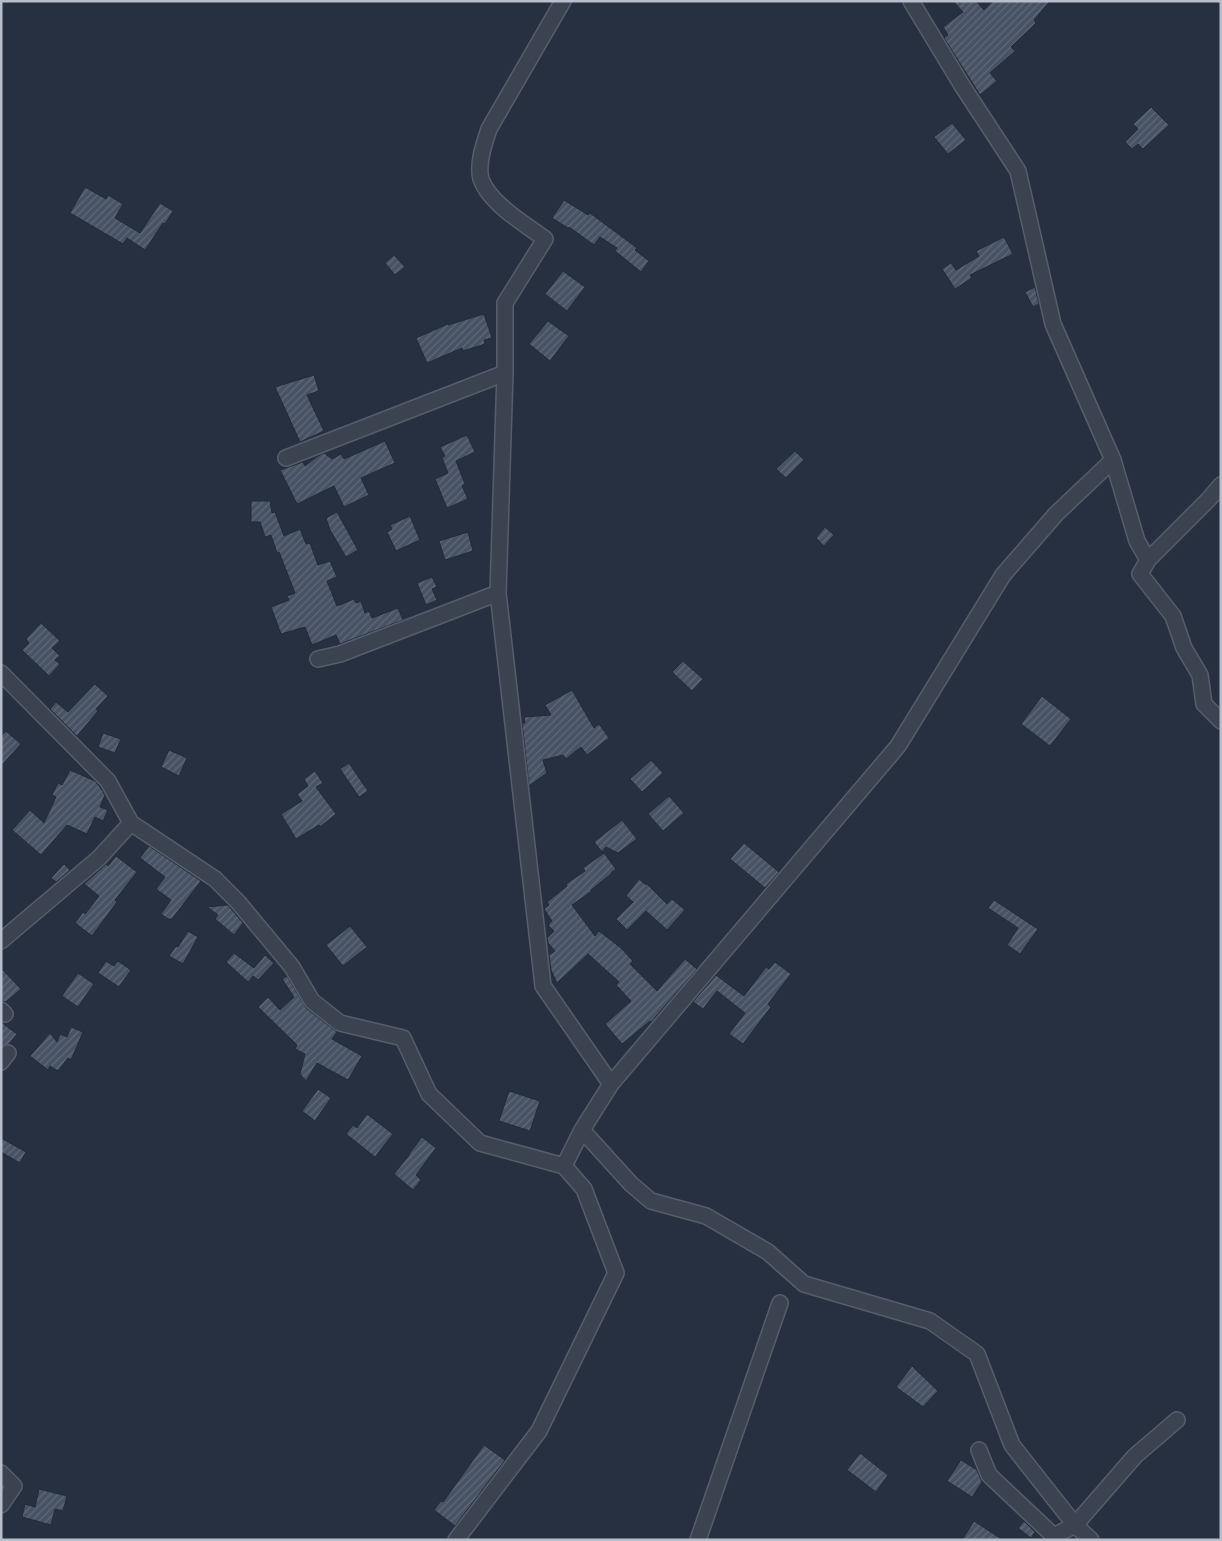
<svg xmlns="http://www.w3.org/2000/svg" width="1222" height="1541" viewBox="0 0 1222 1541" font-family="Commissioner,sans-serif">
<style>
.building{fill:url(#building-hatch);stroke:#222a38}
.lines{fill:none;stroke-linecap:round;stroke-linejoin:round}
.minor-casing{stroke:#565e6b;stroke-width:18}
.minor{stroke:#3b4351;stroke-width:15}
</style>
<defs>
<pattern id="building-hatch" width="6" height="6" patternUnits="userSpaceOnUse" patternTransform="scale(1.25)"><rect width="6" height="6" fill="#485265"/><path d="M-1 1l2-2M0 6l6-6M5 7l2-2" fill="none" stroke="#60697a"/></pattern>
</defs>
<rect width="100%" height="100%" fill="#273041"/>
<path class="building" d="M953 1H976L984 10 993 1H1050L1034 20 1036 23 1011 47 1015 51 990 73 997 81 980 95 944 38 948 35 943 27 963 12Z
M1151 107 1169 125 1143 149 1138 144 1132 149 1125 142 1138 129 1133 124Z
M952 123 966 140 948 154 934 137Z
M85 187 106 199 108 195 123 204 115 218 140 233 160 203 173 211 165 224 163 223 145 250 127 238 123 244 70 213Z
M564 200 588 215 590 213 637 248 635 250 649 261 641 272 615 251 617 248 600 237 594 245 569 227 568 228 552 218Z
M1004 237 1013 254 970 275 972 278 955 289 942 269 951 263 956 270 979 256 976 251Z
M394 255 405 267 395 275 385 263Z
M563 271 585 287 567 311 545 294Z
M1035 287 1039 304 1033 307 1025 292Z
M484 314 492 338 484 340 485 344 463 351 462 348 427 363 416 338 448 324V325Z
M548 321 569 336 550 361 529 344Z
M314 375 319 391 307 395 324 431 300 442 275 387Z
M467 435 475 452 456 461 465 484 462 486 468 499 447 508 435 479 448 473 442 458 445 456 440 447Z
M385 441 395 463 361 478 369 495 344 507 334 486 297 504 280 470 303 462 305 466 318 456 324 453 332 459 341 454 344 459Z
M795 451 804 460 786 478 776 469Z
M251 501H270L272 513 275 512 284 536 300 529 306 544 310 543 318 565 330 561 337 577 327 581 337 606 354 599 356 603 361 601 365 613 369 611 372 618 398 608 403 620 340 644 336 635 312 645 305 627 281 634 271 607 289 600 287 596 295 593 279 552 277 553 271 535 265 537 260 522H251Z
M337 512 358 550 346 557 330 530 326 518Z
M410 516 420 540 396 551 387 532 392 529 390 525Z
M825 527 834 535 824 546 816 538Z
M468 532 473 551 445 560 439 541Z
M432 577 437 587 432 589 437 600 426 605 417 583Z
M41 623 60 641 52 648 60 656 55 660 60 664 49 676 22 650 29 643 26 639Z
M683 661 703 679 692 691 672 672Z
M95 684 108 696 96 709 98 711 77 736 50 709 56 702 68 712Z
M572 690 594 728 599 724 609 738 587 755 581 747 566 759 563 755 543 760 547 773 529 786 522 723H525L524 717 551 715 545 705Z
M1042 696 1071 719 1050 746 1021 724Z
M6 731 21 744 1 766V736Z
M103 733 121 739 115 753 98 747Z
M169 750 187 758 179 776 161 767Z
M651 760 663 773 642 792 630 779Z
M349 763 368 791 359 797 340 769Z
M70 770 95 781 100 787 105 795 100 807 108 810 103 821 95 817 87 834 67 825 41 855 12 830 30 810 44 823 56 797 52 795 58 783 62 785Z
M315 771 323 783 316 787 336 814 320 827 319 825 296 839 281 814 302 801 297 794 308 786 304 779Z
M669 796 684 813 663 831 648 814Z
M622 820 637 839 618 853 606 847 602 852 594 842Z
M744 843 779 872 765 888 730 859Z
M149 846 201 881 172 919H168L161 914 171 900 156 889 165 877 140 858Z
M604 853 616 869 611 873V874L591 890 592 891 572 905 595 936 599 931 621 948 633 961 630 964 657 991 685 959 697 969 651 1022 650 1021 622 1044 605 1024 631 1001 616 985 619 982 588 954 557 983 551 970 549 955 555 951 548 943 547 938 554 931 548 925 552 921 544 909 549 905 547 902 567 886 566 884 585 871 583 868Z
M116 856 137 872 115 900 117 902 92 936 75 923 83 912 85 914 99 896 84 884 106 864 108 866Z
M64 864 70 870 56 882 51 878Z
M639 879 646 885V883L667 904 672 899 685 910 667 930 646 911 627 930 616 919 633 902 626 896Z
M994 900 1038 929 1020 954 1007 945 1018 928 988 908Z
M228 905 243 923 234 935 215 919 218 915 207 907Z
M350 926 367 947 343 966 326 945Z
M188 931 198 937 183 964 169 956 176 946 178 947Z
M234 953 254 968 265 955 274 963 258 980 253 976 248 982 226 962Z
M106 961 114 966 118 961 131 970 119 987 98 973Z
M775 962 791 974 768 1004 771 1007 743 1044 729 1034 745 1013 717 991 703 1009 693 1002 716 975 744 996 766 967 769 969Z
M1 968 21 989 6 1002 1 1001Z
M78 973 94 984 78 1007 62 996Z
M287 976 306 1008 337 1032 332 1039 362 1056 348 1080 317 1063 306 1081 300 1074 305 1054 295 1049 297 1045 258 1007 268 997 280 1010 294 997 282 979Z
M1 1022 17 1034 9 1044 1 1047Z
M71 1027 83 1032 71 1060 68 1058 58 1071 50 1066 48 1070 30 1056 50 1033 57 1042 60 1034 67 1037Z
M318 1089 331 1098 315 1121 302 1111Z
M509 1091 540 1101 530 1131 499 1121Z
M367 1114 393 1134 375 1157 346 1134 353 1125 357 1128Z
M422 1137 436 1148 416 1175 421 1180 413 1190 394 1174 410 1154H409Z
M1 1138 26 1152 20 1163 1 1152Z
M912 1366 938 1391 923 1407 896 1387Z
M484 1445 505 1460 455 1526 434 1510 441 1501 443 1502Z
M860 1453 888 1475 876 1492 847 1470Z
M961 1460 977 1470 982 1482 972 1497 947 1481Z
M39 1489 67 1496 63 1511 55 1509 51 1525 22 1517 25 1504 35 1507Z
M974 1521 1003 1540H962Z
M1024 1521 1035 1532 1031 1538 1018 1528Z"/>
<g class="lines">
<defs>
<path id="minor" d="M563 1 489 129C484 144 477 164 481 179 489 203 525 224 545 239L505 303V373L498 593 543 986 611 1084
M911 1 963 87 1018 171 1053 324 1113 460 1137 541 1148 560 1140 574 1173 616 1184 648 1200 675 1204 704 1221 721
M286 458 505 373
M1148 560 1209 499 1221 485
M318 659 340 654 498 593
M1 673 108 781 131 823 215 879 238 902 292 967 312 1001 340 1023 403 1038 429 1094 480 1143 564 1166 584 1189 616 1273 539 1431 456 1540
M1 941 99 858 131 823
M1 1010 5 1014
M1 1062 8 1053
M582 1130 631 1184 651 1201 706 1216 768 1252 804 1284 930 1321 977 1354 1012 1445 1075 1525 1091 1540
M564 1166 582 1130 611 1084 898 746 1003 575 1056 514 1113 460
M979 1450 989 1475 1058 1540
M1 1473 14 1486 1 1505
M1054 1536 1075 1525 1135 1456 1177 1420
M698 1540 780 1303"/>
</defs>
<use href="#minor" class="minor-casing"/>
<use href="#minor" class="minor"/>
</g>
<rect width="1222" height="1541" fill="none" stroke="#b8becb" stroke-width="5"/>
</svg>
